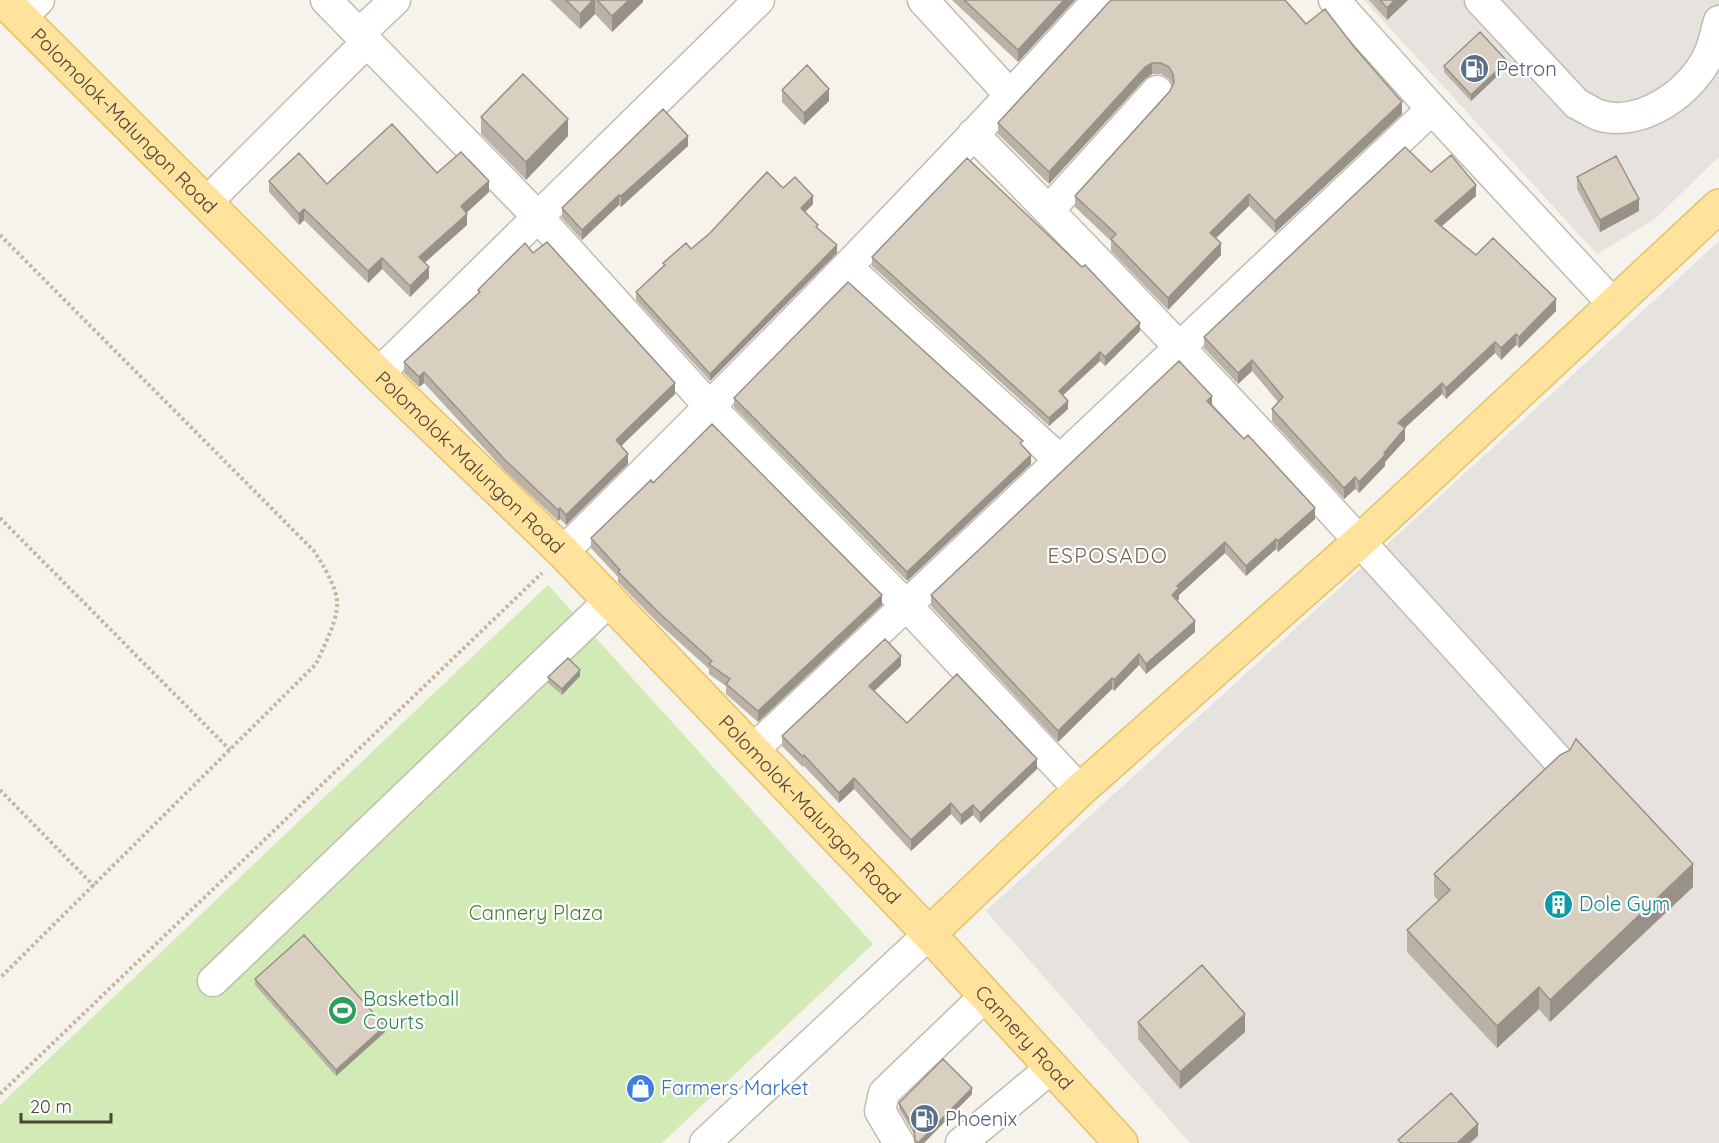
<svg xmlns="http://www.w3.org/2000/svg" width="1719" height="1143" viewBox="0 0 1719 1143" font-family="Quicksand,sans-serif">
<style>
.industrial{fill:#e6e2dd}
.green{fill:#d2eab5}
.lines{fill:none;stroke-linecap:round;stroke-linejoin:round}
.minor-casing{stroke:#c2bbae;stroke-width:33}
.major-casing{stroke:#e6c16a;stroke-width:36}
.path{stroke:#c4b79f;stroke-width:4;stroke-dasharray:3 3;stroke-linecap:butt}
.minor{stroke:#fff;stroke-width:30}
.major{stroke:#ffe39c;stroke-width:33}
.wall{fill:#bab2a6}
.shaded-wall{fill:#979187}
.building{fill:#d8cfc1;stroke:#979187;stroke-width:1.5}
.labels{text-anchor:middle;stroke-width:4.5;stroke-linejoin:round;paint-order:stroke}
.service-label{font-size:20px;fill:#4e5e75;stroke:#fff;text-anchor:start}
.street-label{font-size:20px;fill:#4b4439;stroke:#fff}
.culture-label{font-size:20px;fill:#0d838f;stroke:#fff;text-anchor:start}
.park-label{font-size:20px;fill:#4a7f2a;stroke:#fff}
.leisure-label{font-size:20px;fill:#27864d;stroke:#fff;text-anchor:start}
.shop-label{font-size:20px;fill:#366cbe;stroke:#fff;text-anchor:start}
.neighbourhood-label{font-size:21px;letter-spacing:1.5px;fill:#6e6250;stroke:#fff}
</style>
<rect width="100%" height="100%" fill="#f6f3ec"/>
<path class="industrial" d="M1364 0H1719V157L1655 219 1597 254Z
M1719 241V1143H1190L986 911Z"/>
<path class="green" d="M548 585 873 944 662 1143H0V1105Z"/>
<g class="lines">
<defs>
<path id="minor" d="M326 0 538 217 710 407 907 606 1080 790
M923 0 1011 96
M1334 0 1432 109 1614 305
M1480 0 1577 104C1584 107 1591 112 1598 115 1641 129 1694 91 1710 52 1714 42 1716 31 1719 21
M21 18 39 0
M359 34 395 0
M973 134C1174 336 1367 548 1558 760
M207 202 367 42
M1049 210 1157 91
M847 267 1060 460
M378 374 759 0
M563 552C746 372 926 190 1098 0
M753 750 1432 109
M213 981 610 600
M705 1143 929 934
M899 1143 880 1111 884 1093 985 996
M961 1143 1051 1068"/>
<g id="major">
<path id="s1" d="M3 0 378 374 563 552 929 934 1121 1143"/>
<path d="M929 934 1080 790 1360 541 1719 206"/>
</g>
</defs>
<use href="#minor" class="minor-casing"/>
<use href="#major" class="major-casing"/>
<path class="path" d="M0 235 314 551C323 565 339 590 337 607 335 626 324 646 316 664L0 978
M0 518 230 750
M0 790 94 886
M0 1094 542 573"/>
<use href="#minor" class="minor"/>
<use href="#major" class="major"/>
</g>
<path class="wall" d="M550 0H643V2L612 32 595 14 580 29Z
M952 0H1075L1018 62Z
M1111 0 1306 24 1402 114 1275 233 1249 206 1216 238 1221 255 1168 310 1111 251V241L1075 207V196L1170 91 1173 85 1169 79 1161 74H1152L1145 79 1049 184 998 134V123Z
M1369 0H1408L1387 20Z
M1444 66 1507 67 1471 101 1444 72Z
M782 90 829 101 804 125 782 102Z
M481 117 568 136 526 180 481 134Z
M688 146 621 207 619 205 582 240 562 218V208Z
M1431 172 1476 196 1442 226 1476 255 1556 311 1519 348 1516 345 1501 360 1495 353 1446 399 1442 394 1405 428V440L1385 462V466L1359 493 1355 489 1344 499 1272 421V409L1278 402 1252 371 1238 384 1204 348V337Z
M437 173 489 192 466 213 467 225 424 263 429 278 410 297 382 269 368 283 304 220 299 225 269 192V181L327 184Z
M1577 177 1639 211 1600 232 1577 189Z
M783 188 813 204 805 212 837 253 710 381 636 300V292L663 266V263L691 249 710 233Z
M533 253 675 394 621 446 628 464 566 525 560 519 558 521 505 471 424 383 419 387 404 373V362L478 293V290Z
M872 257 1140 331 1105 366 1100 361 1063 395 1068 409 1049 426 872 266Z
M734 398 1023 447 1031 464 907 581 734 407Z
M1212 405 1315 519 1278 552 1276 549 1246 576 1225 553 1179 595V599L1177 601 1195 632 1146 674 1139 665 1114 691 1112 689 1058 742 931 606V595Z
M653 483 882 605 758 722 726 694V686L709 674V669L657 622 618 582V577L591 548V538Z
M901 666 874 691 907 723 1037 769 980 823 973 815 961 825 951 814 911 851 854 789 839 803 804 766 803 767 782 746V736Z
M580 676 562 695 548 683V677Z
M1434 874 1693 887 1550 1022 1539 1009 1497 1048 1407 952V930L1439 901 1434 896Z
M255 979 385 1032 336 1076 255 985Z
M1138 1022 1245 1032 1180 1089 1138 1039Z
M972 1094 924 1143H915L914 1134 899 1109V1103Z"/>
<path class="shaded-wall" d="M593 0H595V14L580 29V14Z
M629 0H643V2L612 32V16Z
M1064 0H1075L1018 62V50Z
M1395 0H1408L1387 20V8Z
M1507 61V67L1471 101V95Z
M1152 63V74L1145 79 1049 184V172L1145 67Z
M829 89V101L804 125V113Z
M1402 102V114L1275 233V221Z
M568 119V136L526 180V162Z
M688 136V146L621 207V196Z
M489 181V192L461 218V206Z
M1476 185V196L1435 232V221Z
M1249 194V206L1210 244V233Z
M619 195V205L582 240V230Z
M813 196V204L801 216V208Z
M1639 199V211L1600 232V220Z
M304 209V220L299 225V214Z
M467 214V225L419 268V257Z
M1221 243V255L1168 310V298Z
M837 245V253L710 381V374Z
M382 258V269L368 283V271Z
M429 267V278L410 297V286Z
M1556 299V311L1519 348V337Z
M1140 323V331L1105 366V357Z
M1516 334V345L1501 360V348Z
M1495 342V353L1446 399V388Z
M1100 352V361L1059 399V391Z
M1252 360V371L1238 384V373Z
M424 372V383L419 387V377Z
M675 383V394L616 451V440Z
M1442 383V394L1398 434V423Z
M1212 396V407L1207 401Z
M1068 401V409L1049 426V418Z
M1405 428V440L1385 462V466L1359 493V482Z
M628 454V464L566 525V515Z
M1031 455V464L907 581V572Z
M1355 477V489L1344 499V488Z
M560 508V519L558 521V510Z
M1315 508V519L1278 552V541Z
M1276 539V549L1246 576V566Z
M1225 542V553L1179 595V599L1172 606V595L1177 586Z
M882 595V605L758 722V711Z
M1195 621V632L1146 674V664Z
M1139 654V665L1114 691V680Z
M901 656V666L869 696V686Z
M580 670V676L562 695V689Z
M1112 678V689L1058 742V731Z
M1037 759V769L980 823V813Z
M854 778V789L839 803V793Z
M951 803V814L911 851V840Z
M973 805V815L961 825V815Z
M1693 864V887L1550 1022V1000Z
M1539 987V1009L1497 1048V1026Z
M1245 1014V1032L1180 1089V1072Z
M385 1026V1032L336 1076V1070Z
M972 1088V1094L924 1143H918Z
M1478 1124V1136L1470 1143H1457Z"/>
<path class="building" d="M566 0H593L580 14Z
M597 0H629L612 16Z
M964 0H1064L1018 50Z
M1111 0H1285L1306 24 1325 9 1355 48 1402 102 1275 221 1249 194 1210 233 1221 243 1168 298 1111 239 1116 234 1075 196 1170 91 1174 82 1173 74 1169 67 1161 63H1152L1145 67 1049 172 998 123Z
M1380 0H1395L1387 8Z
M1480 32 1507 61 1471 95 1444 66Z
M807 65 829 89 804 113 782 90Z
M523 74 568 119 526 162 481 117Z
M663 109 688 136 621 196 619 195 582 230 562 208Z
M392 124 437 173 461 152 489 181 461 206 467 214 419 257 429 267 410 286 382 258 368 271 304 209 299 214 269 181 299 153 327 184Z
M1405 147 1431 172 1451 155 1476 185 1435 221 1476 255 1493 238 1556 299 1519 337 1516 334 1501 348 1495 342 1446 388 1442 383 1398 423 1405 428 1384 453 1385 455 1359 482 1355 477 1344 488 1272 409 1283 397 1252 360 1238 373 1204 337Z
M1616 156 1639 199 1600 220 1577 177Z
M967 158 1082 267 1085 265 1140 323 1105 357 1100 352 1059 391 1068 401 1049 418 872 257Z
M767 172 783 188 795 177 813 196 801 208 818 225 816 227 837 245 710 374 636 292 665 265 663 263 686 243 691 249 710 233Z
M547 242 675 383 616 440 628 454 566 515 560 508 558 510 505 460 424 372 419 377 404 362 480 292 478 290 525 243 533 253Z
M848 282 1023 441 1020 443 1031 455 907 572 734 398Z
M1179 361 1212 396 1207 401 1244 439 1248 435 1315 508 1278 541 1276 539 1246 566 1225 542 1177 586 1179 588 1172 595 1195 621 1146 664 1139 654 1114 680 1112 678 1058 731 931 595Z
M712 424 882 595 758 711 726 684 730 679 709 664 712 661 657 611 618 572 620 570 591 538 651 480 653 483Z
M885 639 901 656 869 686 907 723 957 674 1037 759 980 813 973 805 961 815 951 803 911 840 854 778 839 793 804 755 803 757 782 736Z
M568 658 580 670 562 689 548 677Z
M1576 739 1693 864 1550 1000 1539 987 1497 1026 1407 930 1450 890 1434 874 1560 755 1570 750Z
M304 935 385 1026 336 1070 255 979Z
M1202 965 1245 1014 1180 1072 1138 1022Z
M943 1059 972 1088 918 1143 915 1140 914 1128 899 1103Z
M1451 1093 1478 1124 1457 1143H1401L1398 1140Z"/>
<defs>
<symbol id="fuel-disc" viewBox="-11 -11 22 22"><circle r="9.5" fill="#5c6f8a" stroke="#fff"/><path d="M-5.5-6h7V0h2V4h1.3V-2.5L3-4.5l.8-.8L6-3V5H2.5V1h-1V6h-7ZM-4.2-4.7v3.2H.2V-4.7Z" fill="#fff"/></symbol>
<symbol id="building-disc" viewBox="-11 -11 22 22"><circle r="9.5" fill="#0f9aa8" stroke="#fff"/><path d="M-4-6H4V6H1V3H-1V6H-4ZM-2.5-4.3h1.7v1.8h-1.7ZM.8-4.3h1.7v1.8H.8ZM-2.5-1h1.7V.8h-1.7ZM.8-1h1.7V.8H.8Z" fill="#fff"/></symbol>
<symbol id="stadium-disc" viewBox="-11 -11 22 22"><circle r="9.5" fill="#2e9e5b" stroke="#fff"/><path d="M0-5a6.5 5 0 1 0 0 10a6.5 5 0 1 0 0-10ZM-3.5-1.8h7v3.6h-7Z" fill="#fff"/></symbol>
<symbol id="shop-disc" viewBox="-11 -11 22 22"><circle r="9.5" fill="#3f7fe0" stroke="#fff"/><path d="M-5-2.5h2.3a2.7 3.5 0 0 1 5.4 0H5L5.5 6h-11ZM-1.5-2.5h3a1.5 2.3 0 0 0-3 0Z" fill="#fff"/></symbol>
</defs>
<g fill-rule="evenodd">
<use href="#fuel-disc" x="1458" y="52" width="33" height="33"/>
<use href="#building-disc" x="1542" y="888" width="33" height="33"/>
<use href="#stadium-disc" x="326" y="994" width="33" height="33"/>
<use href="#shop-disc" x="624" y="1072" width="33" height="33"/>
<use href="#fuel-disc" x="908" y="1102" width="33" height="33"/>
</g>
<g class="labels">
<g class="service-label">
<text x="1496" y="76">Petron</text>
<text x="945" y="1126">Phoenix</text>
</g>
<g class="street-label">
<text dy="7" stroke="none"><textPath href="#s1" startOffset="171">Polomolok-Malungon Road</textPath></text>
<text dy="7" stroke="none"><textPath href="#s1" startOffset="657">Polomolok-Malungon Road</textPath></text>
<text dy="7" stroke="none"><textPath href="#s1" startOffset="1143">Polomolok-Malungon Road</textPath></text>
<text dy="7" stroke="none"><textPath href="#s1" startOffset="1456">Cannery Road</textPath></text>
</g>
<g class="culture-label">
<text x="1579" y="911">Dole Gym</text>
</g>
<g class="park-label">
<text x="536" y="920">Cannery Plaza</text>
</g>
<g class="leisure-label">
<text x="363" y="1006">Basketball<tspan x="363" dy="23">Courts</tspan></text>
</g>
<g class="shop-label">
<text x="661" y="1095">Farmers Market</text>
</g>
<g class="neighbourhood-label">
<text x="1108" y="563">ESPOSADO</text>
</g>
</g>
<path d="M21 1113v9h90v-9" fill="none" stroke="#4b4439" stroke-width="3"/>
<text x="30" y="1113" font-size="18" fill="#4b4439" stroke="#ffffff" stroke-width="4.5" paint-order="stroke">20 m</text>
</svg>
